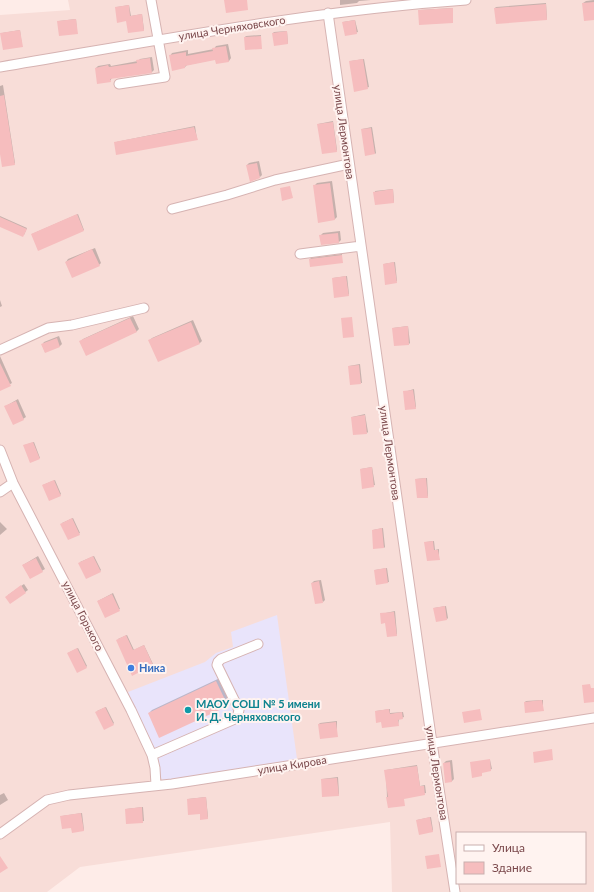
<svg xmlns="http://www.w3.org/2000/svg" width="594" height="892" viewBox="0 0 594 892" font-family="Lato,sans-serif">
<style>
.residential{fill:#f8ddd8;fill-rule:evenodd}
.education{fill:#e9e4fb}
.shadow{fill:#0003}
.building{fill:#f6bdbe}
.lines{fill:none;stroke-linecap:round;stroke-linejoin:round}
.minor-casing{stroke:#d6b3b2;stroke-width:11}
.minor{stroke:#fff;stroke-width:9}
.shop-dot{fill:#3f7fe0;stroke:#fff3f0;stroke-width:1.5}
.culture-dot{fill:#0f9aa8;stroke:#fff3f0;stroke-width:1.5}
.labels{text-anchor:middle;stroke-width:4;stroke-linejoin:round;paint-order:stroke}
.street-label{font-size:11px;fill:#7b494c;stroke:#fff3f0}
.shop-label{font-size:11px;font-weight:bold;fill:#366cbe;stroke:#fff3f0;text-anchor:start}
.culture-label{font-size:11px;font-weight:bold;fill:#0d838f;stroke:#fff3f0;text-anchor:start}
</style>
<rect width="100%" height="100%" fill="#feece8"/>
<path class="residential" d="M68 0H594V892H392L390 822 80 867 47 892H0V15L70 10ZM457 833H585V883H457Z"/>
<path class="education" d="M277 615 297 759 203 776 167 780H162L128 692 205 662 216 653 233 647 231 632Z"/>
<path class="shadow" d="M340 0H371L359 1 357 3 340 5Z
M594 0V19L583 3 586 1Z
M546 3 547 19 495 8 496 7Z
M129 5 131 16 142 14 144 30 127 20 117 7Z
M453 8V22L419 10H420Z
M76 19 77 33 58 22 59 21Z
M355 20 358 32 346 35 343 22Z
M20 30 22 46 1 33H2Z
M287 31 288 44 273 33 274 32Z
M261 35V48L245 37 246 36Z
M228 44 231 58 229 61 216 59 187 65 185 67 170 56 172 53 188 50V54L214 49 216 46Z
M152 57 154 70 152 72 112 78 110 81 96 68 98 66 110 64 111 66 138 61 140 59Z
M364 59 369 87 355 91 351 61Z
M3 85 15 163 14 164 0 148V86Z
M333 121 337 150 336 151 318 124Z
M195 126 197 139 115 142H116Z
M372 127 376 153 375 154 362 129Z
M259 161 262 175 260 177 247 165 249 163Z
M332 181 337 217 335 219 319 221 314 186 317 183Z
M393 189 394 202 376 204 375 191Z
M78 214 84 230 32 234Z
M0 216 27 228 24 235 0 225Z
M340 231 341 240 339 242 321 235 323 233Z
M95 248 101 263 99 265 66 262 68 259Z
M342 254V262L310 259 311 258Z
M395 262 397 281V282L384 264Z
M347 276 349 294 348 295 333 278Z
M0 300 2 306 0 307Z
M133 316 139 329 136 332 81 341 83 339Z
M193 320 202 341 200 343 150 340 152 338Z
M408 326 410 343 409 344 393 328Z
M59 336 62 344 60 346 45 352 42 345 44 342Z
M0 356 12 383 0 390Z
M360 364 362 383H361L349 366Z
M414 389 416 407V408L404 392Z
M18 399 26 417 23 419 6 406Z
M365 414 368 432 367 433 352 417Z
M34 442 40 458H39L25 445Z
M372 467 375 485 363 488 361 469Z
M427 478 428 496 427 497 416 479Z
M55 480 61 494 60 495 43 485Z
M73 518 80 533 69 539 62 523Z
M0 522 7 529 0 535Z
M383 528 385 547 384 548 373 530Z
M434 541 435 550 439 549V559L426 542Z
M38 556 45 569 30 578 23 565Z
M94 556 101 570 100 571 80 562Z
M387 568 389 582 377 584 375 570Z
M321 580 325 600 323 602 312 583 314 581Z
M24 584 28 590 10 603 8 595Z
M113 593 120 609 105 616 98 601Z
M446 606 448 618 447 619 434 608Z
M395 611 397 634 396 635 381 614Z
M127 635 134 650 144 645 153 664 132 674 118 639Z
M78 648 87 666 86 667 68 653Z
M220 678 231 702 227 705 149 713 152 710Z
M543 700V710L525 702 526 701Z
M106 707 114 723 113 724 97 711Z
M390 709V713L403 712 404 717 399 719 398 725 382 721 376 711Z
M337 721V736L319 724 320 723Z
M452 760 454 779 451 782 444 763 446 761Z
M490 760 492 769 482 772V775L471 763Z
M417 765 420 786 425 785 426 793 404 797V805L387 798 386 770Z
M338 777 339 794 338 795 322 779Z
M4 793 8 800 0 805V795Z
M206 797 208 817V818L188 799Z
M143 807 144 821 127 823 126 809Z
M82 813 84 830 72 827 62 816Z
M431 817 433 830 432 831 417 820Z"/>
<path class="building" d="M224 0H247L248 10 226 13Z
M594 2V20L584 21 582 3Z
M546 4 547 20 496 24 494 8Z
M129 5 130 16 142 14 144 31 128 33 126 21 117 23 115 7Z
M453 8V23L419 25 418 10Z
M76 19 78 34 59 36 57 21Z
M355 20 357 34 345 36 342 22Z
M20 30 23 47 3 50 0 33Z
M287 31 288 44 274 46 272 33Z
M261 36 262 49 245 50 244 37Z
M226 46 229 62 216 64 215 60 185 66V68L172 71 169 55 186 52V56L213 51 212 48Z
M150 58 152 73 110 79 111 82 97 84 95 68 108 65 109 67 137 63 136 60Z
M363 59 368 89 354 92 349 61Z
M4 95 15 165 2 167 0 154V96Z
M333 122 337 152 322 154 317 124Z
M194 127 198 140 116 155 114 142Z
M371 128 375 154 365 156 361 129Z
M257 163 260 178 250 182 246 165Z
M330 183 335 220 318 223 313 185Z
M290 186 293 198 282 201 280 188Z
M393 189 394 203 375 205 373 192Z
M77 214 84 231 38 251 31 234Z
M0 217 27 229 23 237 0 227Z
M338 233 339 243 321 245 319 235Z
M92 249 100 266 72 278 65 262Z
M342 255 343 263 310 267 309 259Z
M394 262 397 283 385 285 383 264Z
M346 276 349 296 334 298 332 278Z
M352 317 354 337 343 338 341 318Z
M130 318 137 332 86 356 79 341Z
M191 322 200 344 158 362 148 340Z
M408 326 409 345 394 346 392 328Z
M57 338 60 347 45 353 41 344Z
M0 363 11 386 0 391Z
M359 365 361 384 350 385 348 366Z
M413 390 416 409 405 410 403 391Z
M16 401 24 420 13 425 4 406Z
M365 415 367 434 353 435 351 417Z
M33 442 40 459 30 463 23 445Z
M372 467 374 487 362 489 360 469Z
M426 478 428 498H417L415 479Z
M54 480 61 496 49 501 42 485Z
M72 518 80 535 68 540 60 524Z
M382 528 384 548 373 549 372 530Z
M433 541 434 550H438L440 560 427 561 424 542Z
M93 556 101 572 86 579 78 563Z
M36 558 43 572 30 579 22 565Z
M386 568 388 583 376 585 374 570Z
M319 581 323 603 315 604 311 583Z
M21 585 26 593 10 604 5 597Z
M112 594 120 611 105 618 97 601Z
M445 606 447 620 436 622 433 608Z
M394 612 397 636 387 637 385 623 381 624 380 613Z
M126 635 133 650 144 645 153 665 132 676 116 640Z
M77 648 87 668 77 673 67 653Z
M216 681 228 706 159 738 148 713Z
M590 684 591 688H594V702L584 703 582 685Z
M542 700 544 711 525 713 524 702Z
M105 707 114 725 104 730 95 712Z
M389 709 390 714 402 712 403 719 398 720 399 726 382 728 381 722 376 723 375 711Z
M480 709 482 720 464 723 462 712Z
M336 722 338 737 320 739 318 724Z
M552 749 553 760 534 763 533 752Z
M490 759 491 771 482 773V776L472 778 470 762Z
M450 762 452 782 445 783 443 763Z
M417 766 420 786H424L425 795 404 799 405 806 388 808 386 797H388L384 770Z
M337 778 339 796 322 797 321 779Z
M206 797 208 819 200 820V814L188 815 187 799Z
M142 807 143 823 126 824 125 809Z
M81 813 84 831 72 833 71 828 62 829 60 816Z
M430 817 433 832 419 835 416 820Z
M439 854 441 867 427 869 425 856Z
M0 856 8 868 0 873Z"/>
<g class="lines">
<defs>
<path id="minor" d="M328 13 432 743 455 892
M0 67C155 41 309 11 466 0
M119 84 165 77 151 0
M172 209 227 195 275 180 349 164
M300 254 361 246
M0 350 48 328 72 325 144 308
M0 450 13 483 131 710 152 755 155 768 156 785
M0 492 13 483
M152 755 237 718 239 710 217 665 218 662 221 659 258 644
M0 834 47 800 69 795 172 784 594 718"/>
</defs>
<use href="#minor" class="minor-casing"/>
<use href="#minor" class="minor"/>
</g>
<circle class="shop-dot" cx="131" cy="668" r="4"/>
<circle class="culture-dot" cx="188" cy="710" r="4"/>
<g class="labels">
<g class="street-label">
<text transform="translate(232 28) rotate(-9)" y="4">улица Черняховского</text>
<text transform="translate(344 132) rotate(82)" y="4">улица Лермонтова</text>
<text transform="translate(390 453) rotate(82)" y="4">улица Лермонтова</text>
<text transform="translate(83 616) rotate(63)" y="4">улица Горького</text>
<text transform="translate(292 765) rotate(-9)" y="4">улица Кирова</text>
<text transform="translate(437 773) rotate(81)" y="4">улица Лермонтова</text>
</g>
<g class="shop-label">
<text x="139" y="672">Ника</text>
</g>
<g class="culture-label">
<text x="196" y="708">МАОУ СОШ № 5 имени<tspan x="196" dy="13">И. Д. Черняховского</tspan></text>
</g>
</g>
<rect x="456" y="832" width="130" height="52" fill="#fff3f0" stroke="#caafae"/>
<rect x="464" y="845" width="20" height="6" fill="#ffffff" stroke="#caafae"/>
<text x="492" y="852" font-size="12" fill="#7b494c">Улица</text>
<rect x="464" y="862" width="20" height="12" fill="#f6bdbe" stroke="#caafae"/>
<text x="492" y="872" font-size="12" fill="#7b494c">Здание</text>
</svg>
